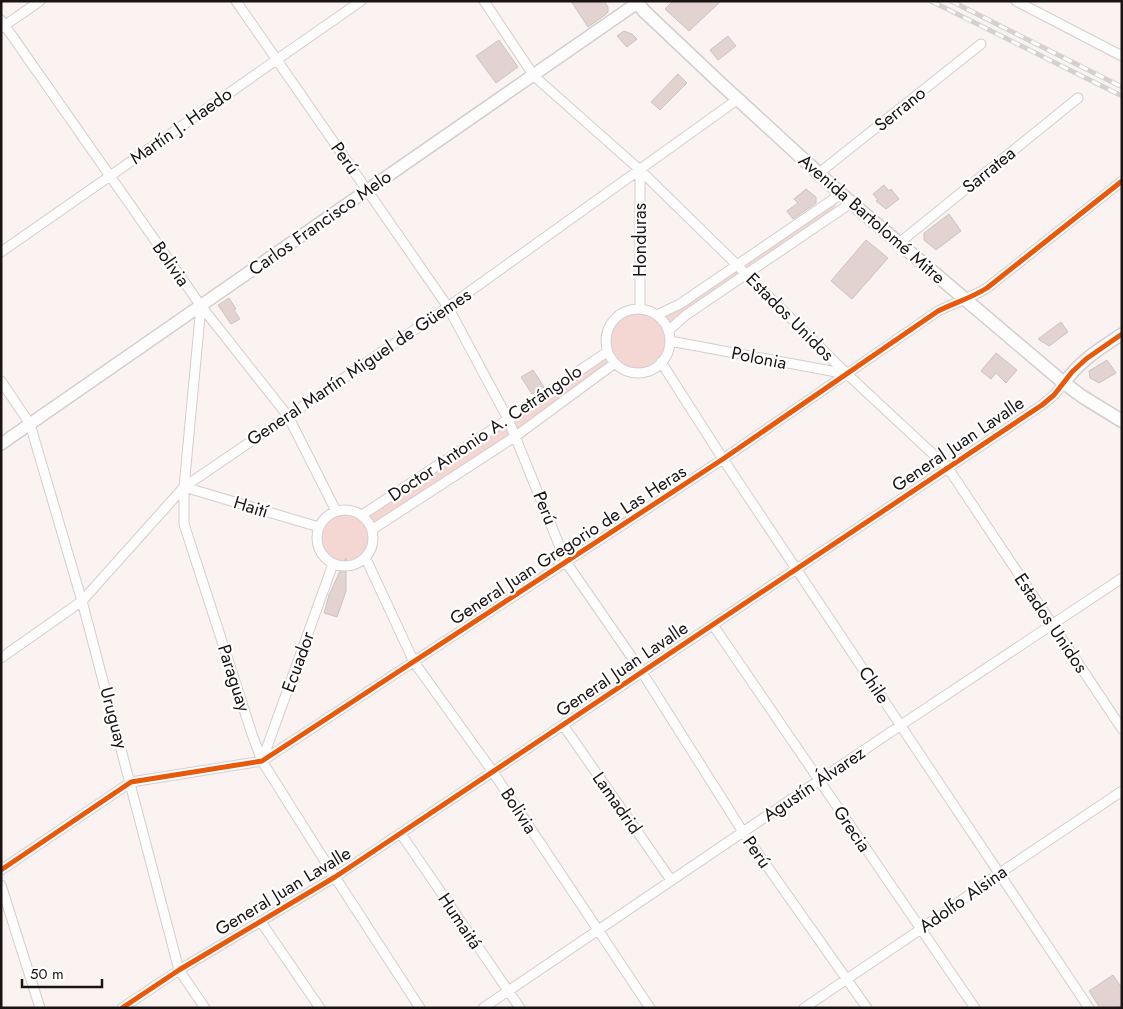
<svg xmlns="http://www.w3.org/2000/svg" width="1123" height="1009" viewBox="0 0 1123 1009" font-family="Jost,sans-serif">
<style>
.green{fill:#f4d6d2}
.building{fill:#e2d3d1;stroke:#cac4c3}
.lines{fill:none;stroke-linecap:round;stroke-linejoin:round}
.minor-casing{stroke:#d4cece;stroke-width:11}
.tertiary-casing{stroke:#d4cece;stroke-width:14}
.secondary-casing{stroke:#d4cece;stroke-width:15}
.minor{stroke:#fefdfd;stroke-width:9}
.tertiary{stroke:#fefdfd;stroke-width:11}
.secondary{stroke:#fefdfd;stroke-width:12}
.rail-casing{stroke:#d4d2d1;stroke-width:5}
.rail{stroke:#fff;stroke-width:3;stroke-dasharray:9;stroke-linecap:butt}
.cycleway-casing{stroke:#fff;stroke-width:8}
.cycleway{stroke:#e8590c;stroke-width:5}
.labels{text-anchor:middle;stroke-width:4.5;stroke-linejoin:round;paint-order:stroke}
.street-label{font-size:18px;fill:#1a1414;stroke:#fff}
</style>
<rect width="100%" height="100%" fill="#faf3f2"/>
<path class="green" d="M841 194 832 215 668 331 664 322 657 315Z
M609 341a28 28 0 1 1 56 0a28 28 0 1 1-56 0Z
M607 352 615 363 373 529 362 515Z
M322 538a23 23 0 1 1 46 0a23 23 0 1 1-46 0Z"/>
<path class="building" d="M571 1H604L608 7V12L605 15 588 27Z
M673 1H721L689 31 665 9Z
M624 31 632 34 637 39 627 47 617 36Z
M728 36 736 46 718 60 710 50Z
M499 40 518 67 496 83 476 56Z
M678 74 687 83 660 110 651 102Z
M884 185 889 191 891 189 899 199 886 209 876 201 878 200 873 194Z
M806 189 816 197V203L793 219 787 211 798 203 794 199Z
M949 214 961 231 936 250 924 240V233Z
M866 240 888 258 852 299 831 281Z
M229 298 236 309 234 310 240 319 231 324 218 305Z
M1061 322 1068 332 1049 346 1038 339Z
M996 353 1017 370 1006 383 996 373 991 379 981 371Z
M1107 360 1116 373 1099 383 1090 378 1089 371Z
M533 370 544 387 532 394 521 377Z
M346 558V591L337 617 324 613 329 595Z
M1113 975 1122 988V1005L1117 1008H1100L1089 991Z"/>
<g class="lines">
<defs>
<path id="minor" d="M236 1 448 307 508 419 566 562 642 672 743 832 867 1008
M484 1 534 76 640 170 737 265 847 374 948 468 1122 729
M1016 1 1122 56
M1 20 201 306 288 416 336 511
M1 28 40 1
M819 173 981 44
M899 243 1078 98
M1 252 361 1
M201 306 184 487V524L252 734 262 761 335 877 420 1008
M640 309V170
M606 341a32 32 0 1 1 64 0a32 32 0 1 1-64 0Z
M657 315 680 304 841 194
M668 331 686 315 851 203
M670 341 847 374
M661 362 723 459 1089 1008
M1 381 30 424 82 601 179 970 205 1008
M184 487 319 527
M317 538a28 28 0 1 1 56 0a28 28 0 1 1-56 0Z
M362 515 508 419 607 352
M373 529 516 436 615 363
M366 559 414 662 493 772 650 1008
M713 625 975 1008
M1 658 82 601 184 487 448 307 738 99
M563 725 671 880
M262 761 333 564
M401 834 520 1008
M1 870 131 782 262 761 723 459 938 311C954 303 971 298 987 288L1122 181
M1 885 40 1008
M261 922 320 1008
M122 1008 179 970 335 877 1042 405 1054 395 1064 383
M483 1008 901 725 1122 578
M804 1008 921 929 1000 873 1122 791"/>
<path id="tertiary" d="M1064 383C1081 360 1098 350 1122 334
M1 444 640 1"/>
<path id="secondary" d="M636 1 644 11 718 81 841 194 1064 383 1083 397 1122 421"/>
</defs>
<use href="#minor" class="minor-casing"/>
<use href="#tertiary" class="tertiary-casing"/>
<use href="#secondary" class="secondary-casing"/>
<use href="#minor" class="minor"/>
<use href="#tertiary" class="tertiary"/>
<use href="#secondary" class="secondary"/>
<defs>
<path id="rail" d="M931 1 1122 96
M951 1 1122 87"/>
</defs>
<use href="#rail" class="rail-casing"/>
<use href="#rail" class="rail"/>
<defs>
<path id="cycleway" d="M1 870 131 782 262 761 723 459 938 311C954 303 971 298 987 288L1122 181
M122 1008 179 970 335 877 1042 405 1054 395 1072 372 1086 359 1122 334"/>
</defs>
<use href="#cycleway" class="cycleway-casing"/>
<use href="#cycleway" class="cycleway"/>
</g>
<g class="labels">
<g class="street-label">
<text transform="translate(900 109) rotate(-39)" y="6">Serrano</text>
<text transform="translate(181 126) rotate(-35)" y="6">Martín J. Haedo</text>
<text transform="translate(345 158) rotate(55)" y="6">Perú</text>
<text transform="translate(989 170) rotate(-39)" y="6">Sarratea</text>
<text transform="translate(872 219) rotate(41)" y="6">Avenida Bartolomé Mitre</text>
<text transform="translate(320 223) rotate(-35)" y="6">Carlos Francisco Melo</text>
<text transform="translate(640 240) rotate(-90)" y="6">Honduras</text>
<text transform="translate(171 264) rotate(55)" y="6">Bolivia</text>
<text transform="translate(790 317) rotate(45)" y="6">Estados Unidos</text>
<text transform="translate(759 358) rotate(11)" y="6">Polonia</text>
<text transform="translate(359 367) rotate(-34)" y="6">General Martín Miguel de Güemes</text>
<text transform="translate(485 433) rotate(-34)" y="6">Doctor Antonio A. Cetrángolo</text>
<text transform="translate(958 444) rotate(-34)" y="6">General Juan Lavalle</text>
<text transform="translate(251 507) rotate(17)" y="6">Haití</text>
<text transform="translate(545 508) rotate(68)" y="6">Perú</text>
<text transform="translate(568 545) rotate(-33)" y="6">General Juan Gregorio de Las Heras</text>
<text transform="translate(1051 623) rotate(56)" y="6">Estados Unidos</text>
<text transform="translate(298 662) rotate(-70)" y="6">Ecuador</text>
<text transform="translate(622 669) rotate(-34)" y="6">General Juan Lavalle</text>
<text transform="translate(234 678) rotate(72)" y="6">Paraguay</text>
<text transform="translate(874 685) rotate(56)" y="6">Chile</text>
<text transform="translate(114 718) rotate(75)" y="6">Uruguay</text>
<text transform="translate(814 784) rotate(-34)" y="6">Agustín Álvarez</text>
<text transform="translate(617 803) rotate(55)" y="6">Lamadrid</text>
<text transform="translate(519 811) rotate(57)" y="6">Bolivia</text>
<text transform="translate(852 829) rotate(56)" y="6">Grecia</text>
<text transform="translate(757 852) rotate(55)" y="6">Perú</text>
<text transform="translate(283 891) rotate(-31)" y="6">General Juan Lavalle</text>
<text transform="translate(963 899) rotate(-35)" y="6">Adolfo Alsina</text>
<text transform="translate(460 921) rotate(56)" y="6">Humaitá</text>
</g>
</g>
<rect width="1123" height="1009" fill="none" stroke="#1a1414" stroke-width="5"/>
<path d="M22 979v8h80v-8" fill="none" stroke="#1a1414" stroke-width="2.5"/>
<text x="30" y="979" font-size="15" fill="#1a1414" stroke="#ffffff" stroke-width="4" paint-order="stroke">50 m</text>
</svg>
